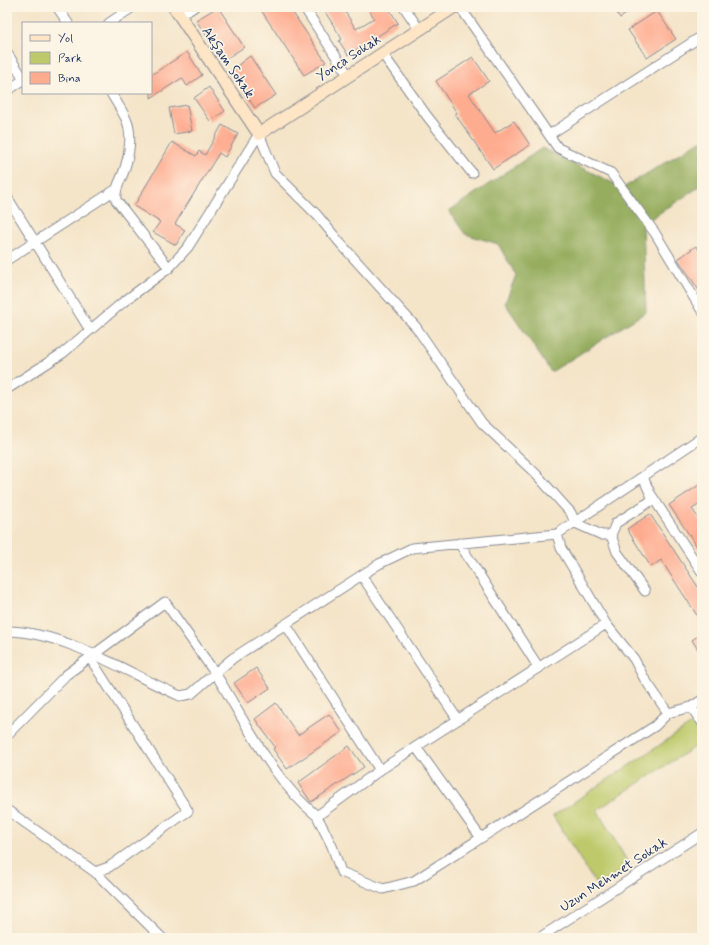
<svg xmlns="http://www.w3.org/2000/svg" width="709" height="945" viewBox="0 0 709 945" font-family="Mynerve,sans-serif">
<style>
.green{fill:#bdc96b;stroke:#6c7c64}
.forest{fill:#96ad5f;stroke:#586e5e}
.building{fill:#feac90}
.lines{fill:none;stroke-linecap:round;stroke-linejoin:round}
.street-casing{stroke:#888a93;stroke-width:11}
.secondary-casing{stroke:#888a93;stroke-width:14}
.street{stroke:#fff;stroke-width:9}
.secondary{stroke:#fde5c5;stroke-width:12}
.labels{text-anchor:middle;stroke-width:3.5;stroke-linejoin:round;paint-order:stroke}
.street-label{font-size:14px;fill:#1b2f5e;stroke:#fcf5e5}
</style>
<rect width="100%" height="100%" fill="#fcf5e5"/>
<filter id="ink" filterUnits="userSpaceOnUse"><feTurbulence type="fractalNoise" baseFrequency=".025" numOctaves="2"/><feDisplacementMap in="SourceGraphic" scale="8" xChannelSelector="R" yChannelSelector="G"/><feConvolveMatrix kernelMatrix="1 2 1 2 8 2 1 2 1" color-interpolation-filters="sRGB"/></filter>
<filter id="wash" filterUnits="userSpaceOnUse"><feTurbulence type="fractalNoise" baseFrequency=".012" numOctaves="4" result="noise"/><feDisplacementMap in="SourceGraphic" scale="16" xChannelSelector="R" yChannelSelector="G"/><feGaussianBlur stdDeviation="0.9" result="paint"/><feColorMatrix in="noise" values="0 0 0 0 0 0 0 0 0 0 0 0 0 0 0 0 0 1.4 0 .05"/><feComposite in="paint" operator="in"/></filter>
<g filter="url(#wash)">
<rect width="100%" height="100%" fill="#f4e4c8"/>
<path class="green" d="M693 723 702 736V742L597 810 630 866 600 885 595 883 553 816Z"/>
<path class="forest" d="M702 140V185L643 224 646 312 551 372 505 303 516 275 498 244 465 234 449 211 542 148 623 188Z"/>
<g id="blocks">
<path class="building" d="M218 7 244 47 223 61 196 20Z
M259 7H289L326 62 304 75Z
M322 7H342L356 29 374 18 367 7H388L398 23 348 55 339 41 342 39Z
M613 7H637L620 18Z
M657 11 676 39 647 58 628 30Z
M187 52 202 75 187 86 182 78 151 98V75Z
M250 56 276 95 255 108 230 71Z
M473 57 489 81 469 94 495 133 514 121 530 145 493 169 455 114 457 113 436 81Z
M209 87 225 111 210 121 194 98Z
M187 105 192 131 174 134 169 108Z
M222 125 238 134 225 157 219 153 175 224 185 230 176 245 153 232 160 222 134 206 172 142 196 156 199 151 205 155Z
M696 246 702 254V295L678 259Z
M702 483V503L692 509 702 523V554L669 505Z
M650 514 702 593V623L661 560 651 567 627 529Z
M702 633V656L692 640Z
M256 668 270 688 248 703 234 683Z
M276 703 298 735 329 714 342 732 287 769 273 749 275 747 255 719Z
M349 746 364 767 311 802 298 783Z"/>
</g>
</g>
<g filter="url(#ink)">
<use href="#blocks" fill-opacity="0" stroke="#888a93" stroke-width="1"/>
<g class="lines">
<defs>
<path id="street" d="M57 7 68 23
M304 7 348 75
M404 7 419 29
M460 7 558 148 611 173 655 233 702 311
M180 16 194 7
M109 23 133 7
M7 53 23 78
M382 53 427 116 472 173
M7 91 23 80
M111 93C116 102 122 110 126 119 133 134 129 156 124 171 120 182 115 188 116 200L169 268
M259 134 275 173 317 215 341 244 416 327 482 423 536 474 571 513 575 523 602 535H611
M549 135 702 36
M7 197 90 330
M7 260 115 190
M7 389 63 353 122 303 169 268 188 247 259 134
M643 477 650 493 702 572
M557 534 561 548 606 624 634 659 644 678 668 713
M459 543 539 668
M362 576 458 720
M645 591 617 552 611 535 616 523 654 499
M286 625 380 770
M7 631C66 632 127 673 180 696L191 694 215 673C246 722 272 780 317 816L380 770 606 624
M90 658 188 811 109 867 95 872
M691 707 702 722
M7 735 66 675 165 602 215 673 233 658 379 564 412 548 557 534 702 437
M416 747 481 838
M7 810 95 872 162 938
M317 816 332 846 341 872 383 889 414 881 655 726 668 713 691 707 702 700
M539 938 702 833"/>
<path id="secondary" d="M174 7 259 134 454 7"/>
</defs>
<use href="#street" class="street-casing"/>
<use href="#secondary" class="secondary-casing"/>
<use href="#street" class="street"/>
<use href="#secondary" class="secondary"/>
</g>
</g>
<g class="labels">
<g class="street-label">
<text transform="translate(348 57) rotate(-33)" y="5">Yonca Sokak</text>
<text transform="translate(229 62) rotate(56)" y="5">Akşam Sokak</text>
<text transform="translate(613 874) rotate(-33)" y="5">Uzun Mehmet Sokak</text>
</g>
</g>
<rect width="709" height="945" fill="none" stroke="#fcf5e5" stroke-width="24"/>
<rect x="22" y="22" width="130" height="72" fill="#fcf5e5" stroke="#a2a6af"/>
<rect x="30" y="35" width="20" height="6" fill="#fde5c5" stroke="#a2a6af"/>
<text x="58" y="42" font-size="12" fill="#1b2f5e">Yol</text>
<rect x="30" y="52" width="20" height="12" fill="#bdc96b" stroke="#a2a6af"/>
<text x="58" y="62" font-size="12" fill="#1b2f5e">Park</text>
<rect x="30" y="72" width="20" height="12" fill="#feac90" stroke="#a2a6af"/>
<text x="58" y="82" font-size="12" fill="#1b2f5e">Bina</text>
</svg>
